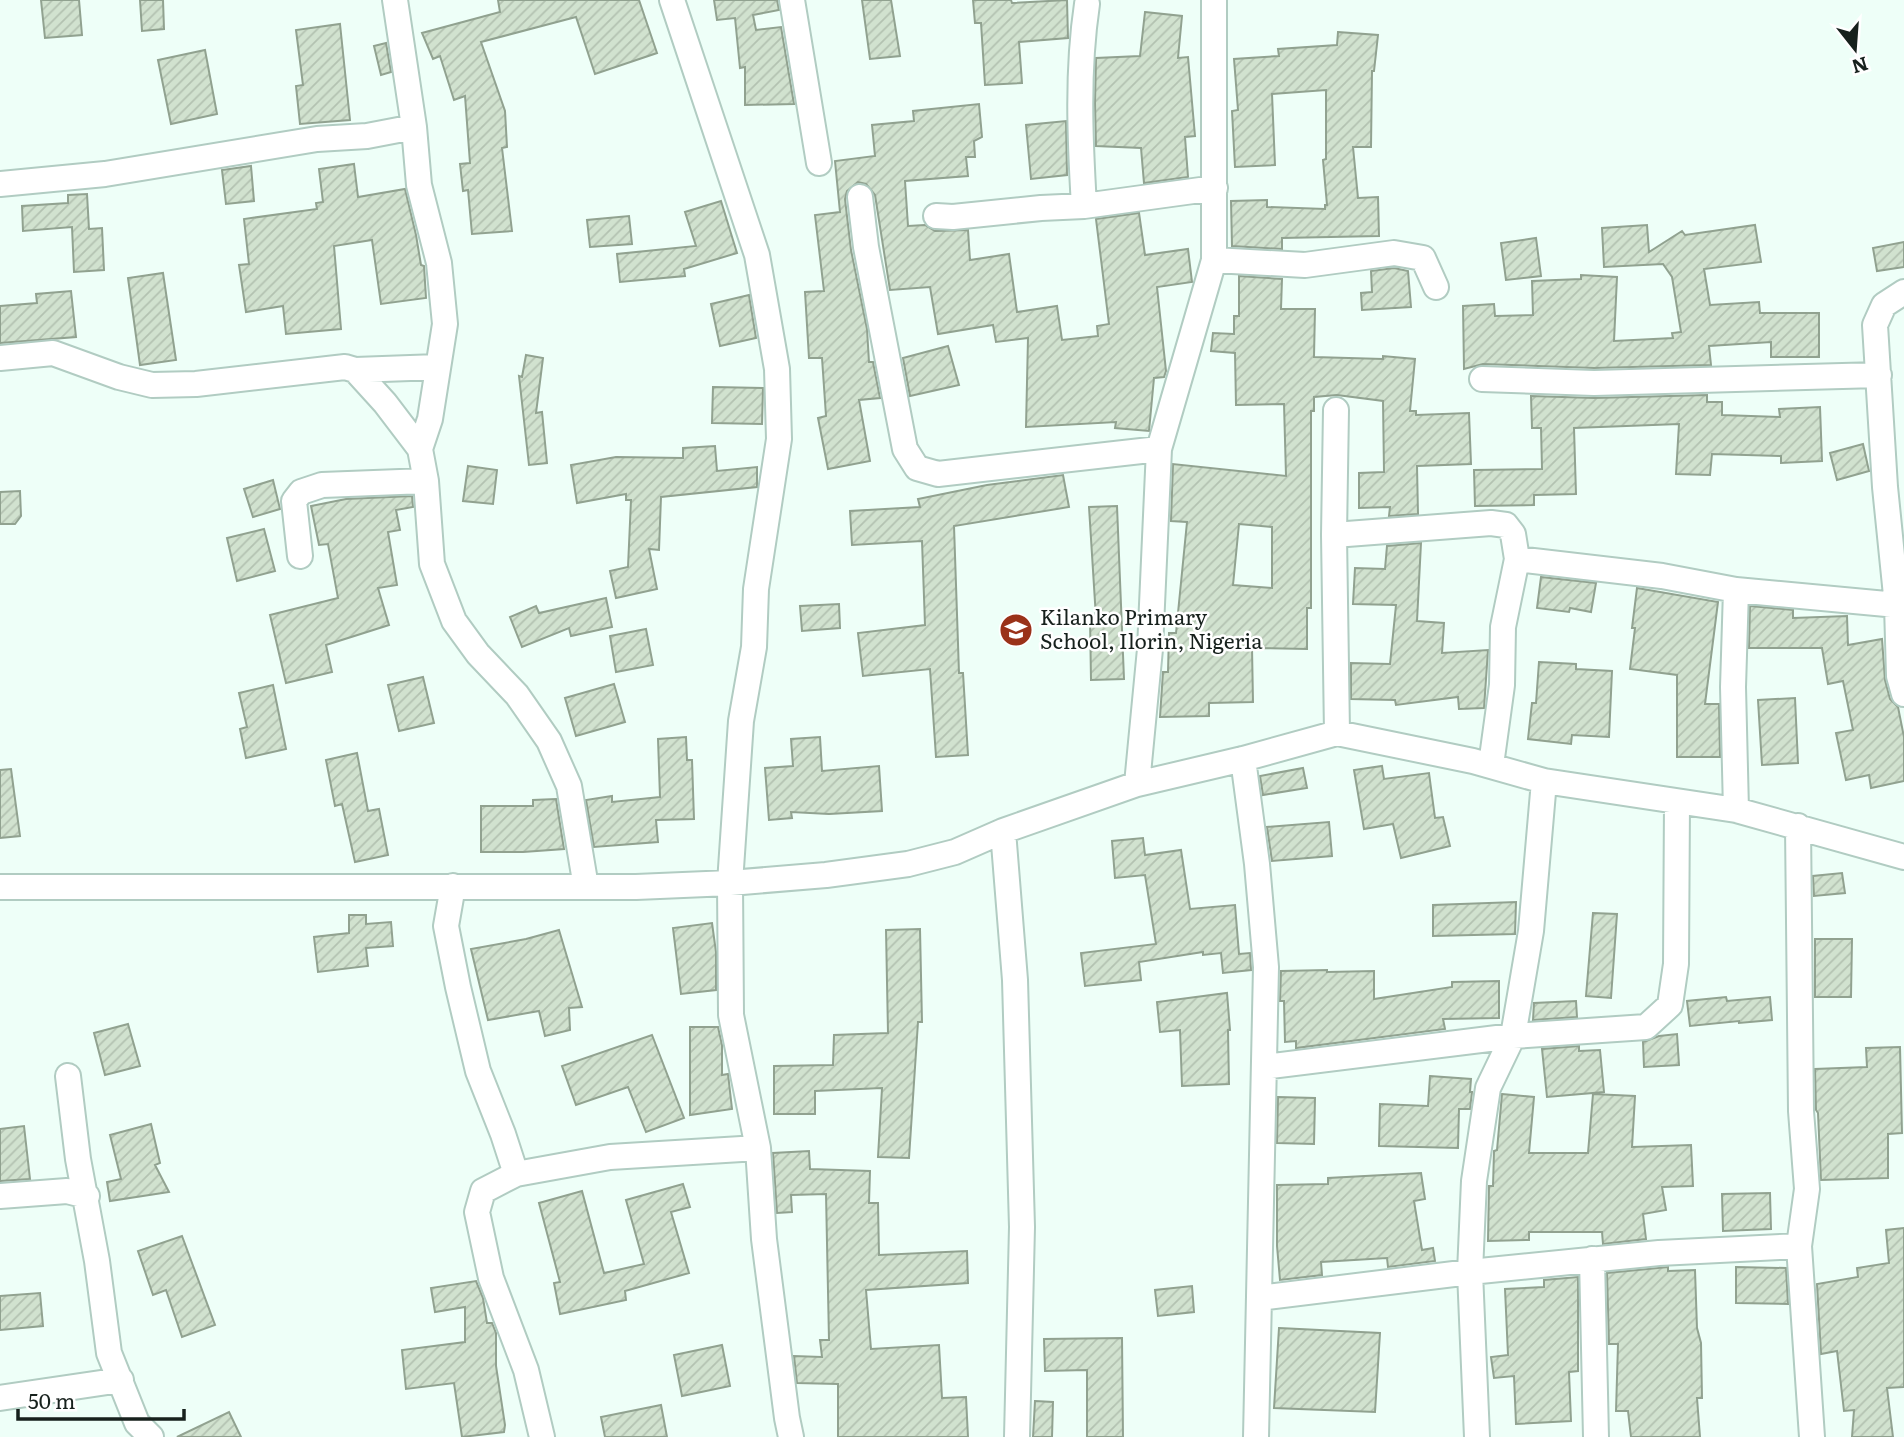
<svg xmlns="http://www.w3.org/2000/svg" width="1904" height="1437" viewBox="0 0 1904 1437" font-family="Literata,serif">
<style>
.building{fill:url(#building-hatch);stroke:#91a290;stroke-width:2;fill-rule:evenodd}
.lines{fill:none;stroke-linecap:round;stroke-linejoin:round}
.street-casing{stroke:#b1ccc2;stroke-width:28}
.street{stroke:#fff;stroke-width:24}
.labels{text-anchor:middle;stroke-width:5;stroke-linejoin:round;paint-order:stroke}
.poi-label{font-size:21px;fill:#17211d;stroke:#fff;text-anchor:start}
</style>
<defs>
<pattern id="building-hatch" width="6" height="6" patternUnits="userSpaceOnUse" patternTransform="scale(1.75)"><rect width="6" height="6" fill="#d1e2cf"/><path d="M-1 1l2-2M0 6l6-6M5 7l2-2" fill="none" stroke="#b3c2b1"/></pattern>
</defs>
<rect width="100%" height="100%" fill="#eefff8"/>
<path class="building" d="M41 0H79L82 35 45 38Z
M140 0H163L164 29 142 31Z
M498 0H639L657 53 595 74 576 17 481 42 505 111 507 147 502 148 512 231 472 234 468 190 463 191 460 164 470 163 465 96 454 100 440 56 433 59 422 33 500 12Z
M714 0H777L779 10 753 15 756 30 781 27 794 104 745 105V67L740 68 735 18 717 20Z
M862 0H891L900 56 870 59Z
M973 0H1011L1012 3 1067 0 1068 38 1019 42 1022 83 985 85 981 23H975Z
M1145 12 1182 16 1178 58 1188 57 1195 136 1185 137 1188 177 1144 183 1141 148 1096 146 1095 103 1096 58 1140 56Z
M340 24 350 120 300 124 296 86 303 85 296 30Z
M1338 32 1378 35 1374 71H1372L1371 147H1353L1358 198 1378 197 1379 236 1282 238V249L1232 246 1231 201 1267 200V207L1325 209V205H1327L1323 160 1326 159V90L1272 94 1275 165 1235 167 1232 111 1238 110 1234 59 1279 56 1278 49 1337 45Z
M386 43 391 72 381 75 374 46Z
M205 50 217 114 171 124 158 60Z
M979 104 982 137 974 141 975 157H966L968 176 905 181 908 226 925 225 935 231 968 230 970 260 1009 254 1017 312 1057 306 1062 340 1098 336 1097 326 1109 324 1096 219 1139 213 1145 255 1188 249 1192 282 1157 287 1166 371 1164 377 1154 378 1149 431 1115 428 1116 422 1026 427 1028 338 996 342 993 325 938 334 930 287 890 290 875 195 866 184 858 182 847 191 845 199 851 250 867 329 869 362H873L880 398 859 400 870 461 828 469 818 418 826 416 822 358H809L805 292 824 291 815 215 840 212 835 161 875 156 872 125 914 121 913 111Z
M1066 121 1067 175 1031 179 1026 125Z
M354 164 358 197 405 189 416 235 421 265 424 266 426 298 381 304 372 240 334 246 341 329 286 334 283 306 246 312 239 265 249 264 244 219 317 209 316 203 323 202 319 169Z
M251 166 254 201 226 204 222 170Z
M87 194 89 229 102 228 104 270 74 272 72 227 23 231 22 206 68 203V195Z
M721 201 737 253 684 269 685 276 620 282 617 254 696 246 685 212Z
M629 216 632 244 590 247 587 220Z
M1647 225 1649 252 1682 231 1685 235 1755 225 1761 262 1704 269 1710 305 1759 302 1760 313H1819V357H1771V342L1709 346 1711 365 1594 368 1483 364 1464 369 1463 306 1494 304 1495 316 1533 315 1532 281 1581 279V275L1617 277 1614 341 1673 338 1672 333 1681 332 1672 277 1663 264 1604 267 1602 228Z
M1536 238 1541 276 1506 280 1501 243Z
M1904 242V267L1877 271 1873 248Z
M1394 268 1408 271 1411 307 1362 310 1361 293 1372 292 1371 271Z
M163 273 176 360 140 365 128 278Z
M1239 276 1282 279 1281 309H1315L1314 357 1383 359V356L1415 359 1410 411H1416V415L1469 413 1471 464 1417 466 1418 514 1389 516 1390 507 1359 508V473L1384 472 1383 401 1337 395 1314 397V411H1311V608H1307V649L1252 648 1253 702 1209 703V716L1160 717 1163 672H1168L1169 633H1176L1187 522 1171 521 1173 464 1286 476 1284 404 1236 405 1235 353 1211 351 1213 333 1234 334V316H1239ZM1239 524 1272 527V588L1233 585Z
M71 291 76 337 0 343V306L37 303 36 294Z
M749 295 756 338 720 346 711 304Z
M948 346 959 385 910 396 903 358Z
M526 355 543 358 536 413 542 412 547 463 529 465 519 376 522 377Z
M713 387 763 388 762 424 712 423Z
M1707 395V402H1722V415L1780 417 1779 409 1820 407 1822 461 1781 463V456L1712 454 1710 475 1676 474 1679 424 1574 428 1576 494 1534 495V505L1475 506 1474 470 1542 469 1541 428H1532L1531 396 1594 398Z
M1863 444 1869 471 1837 480 1830 453Z
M715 446 717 471 757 467V487L661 497 659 550 649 549 657 589 616 598 610 571 628 567 631 500H626V494L577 503 571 465 616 457 683 458V448Z
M468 466 497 470 493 504 463 501Z
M1063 475 1069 507 954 526 959 673H963L968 755 936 757 930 669 863 676 858 633 925 625 922 541 852 545 850 511 920 507 918 499 987 485Z
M273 480 280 509 253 517 244 489Z
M20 491 21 516 15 524H0V492Z
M412 496 413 507 396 510 400 530 388 532 397 585 378 588 389 625 326 645 332 672 286 683 270 615 338 598 328 544 319 545 311 506 346 499Z
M1117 506 1124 679 1091 680 1090 618H1096L1089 507Z
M264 529 275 571 237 581 227 538Z
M1421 543 1417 621 1444 623 1442 653 1488 650 1484 708 1459 709 1458 697 1396 705 1395 700 1351 699V663L1390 664 1396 605 1353 604 1355 568 1385 569 1387 546Z
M1541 577 1596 583 1591 612 1570 608 1569 612 1537 608Z
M1637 588 1718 602 1705 704H1719L1720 757H1677V675L1630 669 1635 628H1632Z
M606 598 612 627 571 636 569 628 522 647 510 617 536 606 539 613Z
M839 604 840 628 802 631 800 606Z
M1750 606 1793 610V618L1847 616 1848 645 1882 639 1885 680 1890 699 1898 707 1904 737V781L1871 788 1869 775 1846 780 1836 733 1853 730 1843 681 1828 684 1822 648H1749Z
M646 629 653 665 616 672 610 636Z
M1539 662 1576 664V669L1612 671 1609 737 1572 735 1571 744 1528 739 1532 703H1536Z
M423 677 434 723 399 731 388 685Z
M614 684 625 722 576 736 565 698Z
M273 685 286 749 246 758 240 729 247 727 239 693Z
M1795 698 1798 763 1762 765 1758 700Z
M686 737 687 760H692L694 819 656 820 658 842 594 847 586 800 612 796V802L660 797 658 739Z
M820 737 822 771 879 766 882 811 829 814 791 812 792 818 769 820 765 768 793 766 791 739Z
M357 753 368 811 379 809 388 855 355 862 342 804 335 806 326 760Z
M1382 766 1384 779 1429 773 1435 818 1443 817 1450 846 1401 858 1393 824 1364 829 1354 770Z
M1303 768 1307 788 1263 795 1260 776Z
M11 769 20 836 0 838V770Z
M556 799 564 849 523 852H481V806H533V800Z
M1329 822 1332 856 1272 861 1267 827Z
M1143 838 1145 855 1181 850 1190 909 1235 905 1239 954 1250 953 1251 970 1223 973 1221 953 1203 955V952L1139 962 1141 980 1085 986 1081 953 1156 944 1145 875 1115 878 1112 841Z
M1842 873 1845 893 1814 896 1813 876Z
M1516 902 1515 934 1433 936V905Z
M1593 913 1617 914 1611 998 1586 996Z
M349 915H366V924L391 922 393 946 366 948 368 966 318 972 314 937 349 933Z
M712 923 716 952V990L681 994 673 928Z
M920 929 922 1022H918L909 1158 878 1157 882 1088 815 1091V1114H774V1066L833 1065 834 1035 888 1033 886 930Z
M559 930 582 1007 569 1008 570 1030 545 1036 539 1011 488 1020 471 949 526 939Z
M1815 939H1852L1851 997H1815Z
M1327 970V972L1374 971V999L1452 987V982L1499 981V1018L1443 1019 1445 1029 1296 1048V1041L1285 1042 1284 1001H1280L1281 971Z
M1227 993 1230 1030H1228L1229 1084 1182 1086 1180 1030 1160 1032 1157 1002Z
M1726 997 1727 1001 1770 997 1772 1020 1739 1023V1021L1690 1026 1687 1001Z
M1576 1001 1577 1017 1533 1020 1534 1003Z
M128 1024 140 1066 105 1075 94 1033Z
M690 1027H718L722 1045V1075L728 1074 732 1109 690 1115Z
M1677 1034 1679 1065 1644 1067 1643 1042 1659 1036Z
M652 1035 684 1118 646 1132 628 1087 576 1105 562 1066Z
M1579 1046V1051L1600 1050 1604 1092 1547 1097 1542 1049Z
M1900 1047 1902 1133 1888 1134V1178L1821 1180 1818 1113 1816 1110 1815 1069 1867 1067 1866 1048Z
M1430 1076 1471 1079 1470 1092H1472L1470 1109H1459L1458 1148 1379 1146 1380 1104 1428 1106Z
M1502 1094 1534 1097 1529 1153H1588L1593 1094 1635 1096 1632 1147 1691 1145 1693 1186 1662 1187 1666 1210 1643 1214 1646 1239 1603 1244 1602 1232H1529V1240L1488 1241 1489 1186H1493L1494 1151 1497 1150Z
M1278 1097 1315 1098 1314 1144 1277 1143Z
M151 1124 160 1163 155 1165 169 1192 110 1201 107 1182 121 1179 110 1135Z
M24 1126 30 1179 0 1181V1129Z
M809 1151 810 1169 870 1171 869 1203H878L879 1255 967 1251 968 1283 866 1290 871 1349 939 1345 942 1398 966 1397 968 1437H838V1384L797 1383 794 1356 822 1357 820 1340H829L826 1194 791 1195 792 1212 777 1213 773 1153Z
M1421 1173 1425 1199 1414 1201 1422 1250 1433 1248 1435 1261 1388 1267 1387 1258 1321 1262 1322 1275 1280 1280 1277 1246V1185L1328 1184V1178Z
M683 1184 690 1207 671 1212 689 1273 625 1291 626 1300 560 1314 554 1283 560 1282 539 1203 582 1191 604 1273 644 1264 626 1200Z
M1770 1193 1771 1229 1723 1231 1722 1194Z
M1904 1228V1387L1887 1388 1893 1437H1852L1854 1410 1844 1411 1837 1351 1821 1354 1817 1284 1858 1277 1857 1268 1889 1263 1886 1230Z
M182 1236 215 1325 182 1337 166 1290 153 1295 138 1251Z
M1668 1267V1271L1695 1270 1697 1328 1701 1343 1702 1398H1697L1700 1437H1631L1628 1411H1616L1618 1344H1609L1607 1273Z
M1736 1267 1786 1268 1788 1304 1736 1303Z
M1578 1277V1371L1569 1372 1571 1421 1516 1424 1514 1376 1494 1378 1491 1357 1508 1355 1505 1289 1544 1287V1280Z
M476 1281 483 1298 487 1323H492L496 1333V1366L505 1425 504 1432 462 1437 454 1383 406 1389 402 1350 465 1342V1307L435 1312 431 1288Z
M1192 1286 1194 1312 1158 1316 1155 1290Z
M40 1293 43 1326 0 1330V1296Z
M1279 1328 1380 1333 1375 1412 1274 1408Z
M1122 1338 1123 1437H1087V1370L1045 1371 1044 1339Z
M722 1345 730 1386 682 1396 674 1355Z
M1035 1401 1053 1402 1052 1437H1033Z
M661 1405 667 1437H605L601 1417Z
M229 1412 241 1437H177Z"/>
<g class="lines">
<defs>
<path id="street" d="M395 0 414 127 419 185 439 263 445 324 430 419 420 449 426 481 432 564 454 621 478 654 517 695 549 741 569 786 586 887
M672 0 757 255 777 369 779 439 756 589 754 647 741 721 730 883 731 1015 758 1148 764 1239 787 1418 791 1437
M792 0 819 163
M0 184 105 174 317 139 367 136 414 127
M860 197 866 247 905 449 917 468 938 474 1159 449
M1084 206C1080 139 1077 71 1087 4
M936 216 953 217 1041 208 1084 206 1215 188
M1214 260 1305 265 1394 253 1423 258 1436 287
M1904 292 1884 305 1875 325 1885 487 1897 605 1899 676 1904 694
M0 358 53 353 119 377 152 385 196 384 345 367 355 370 438 367
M355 370 385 403 420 449
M1482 379 1594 383 1879 375
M1336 410 1334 535 1491 523 1506 525 1513 534 1517 559 1662 576 1736 590
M1334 535 1337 733
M300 556 294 501 301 492 322 485 426 481
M1243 759 1257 864 1266 967 1256 1437
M1491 765 1502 685 1503 627 1517 559
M1137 784 1150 649 1159 449 1214 260V0
M1736 810 1733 687 1736 590 1897 605
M1798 826 1801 1111 1807 1189 1799 1246 1812 1437
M1003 831 1015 980 1022 1227 1017 1437
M453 886 446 926 458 987 478 1071 503 1134 516 1174
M0 887H636L730 883 826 875 908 864 955 852 1003 831 1137 784 1243 759 1337 733 1473 761 1544 781 1736 810 1904 857
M1264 1067 1513 1036 1646 1027 1670 1005 1676 964 1677 802
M68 1076 78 1159 97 1261 109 1353 137 1423 151 1437
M0 1196 67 1191 87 1196
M1592 1259 1596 1437
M1259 1298 1470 1272 1659 1253 1799 1246
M0 1398 121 1380
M542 1437 526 1370 491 1278 477 1212 483 1191 516 1174 610 1157 758 1148
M1477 1437 1470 1272 1474 1181 1488 1088 1513 1036 1531 931 1544 781"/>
</defs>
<use href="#street" class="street-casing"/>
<use href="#street" class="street"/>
</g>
<defs>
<symbol id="school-disc" viewBox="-11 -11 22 22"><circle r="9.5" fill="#9a3219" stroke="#fff"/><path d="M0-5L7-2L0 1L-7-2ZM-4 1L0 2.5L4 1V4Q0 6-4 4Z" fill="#fff"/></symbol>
</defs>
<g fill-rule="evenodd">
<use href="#school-disc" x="997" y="611" width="38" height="38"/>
</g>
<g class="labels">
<g class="poi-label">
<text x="1040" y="625">Kilanko Primary<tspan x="1040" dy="24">School, Ilorin, Nigeria</tspan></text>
</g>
</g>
<g transform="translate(1855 49) rotate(163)" stroke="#ffffff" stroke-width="5" paint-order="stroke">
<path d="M0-5L12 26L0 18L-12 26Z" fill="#17211d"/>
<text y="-10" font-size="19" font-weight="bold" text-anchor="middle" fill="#17211d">N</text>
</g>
<path d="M18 1409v10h166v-10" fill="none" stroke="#17211d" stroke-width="3.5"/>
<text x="28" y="1409" font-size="21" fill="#17211d" stroke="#ffffff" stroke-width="5" paint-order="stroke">50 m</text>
</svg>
